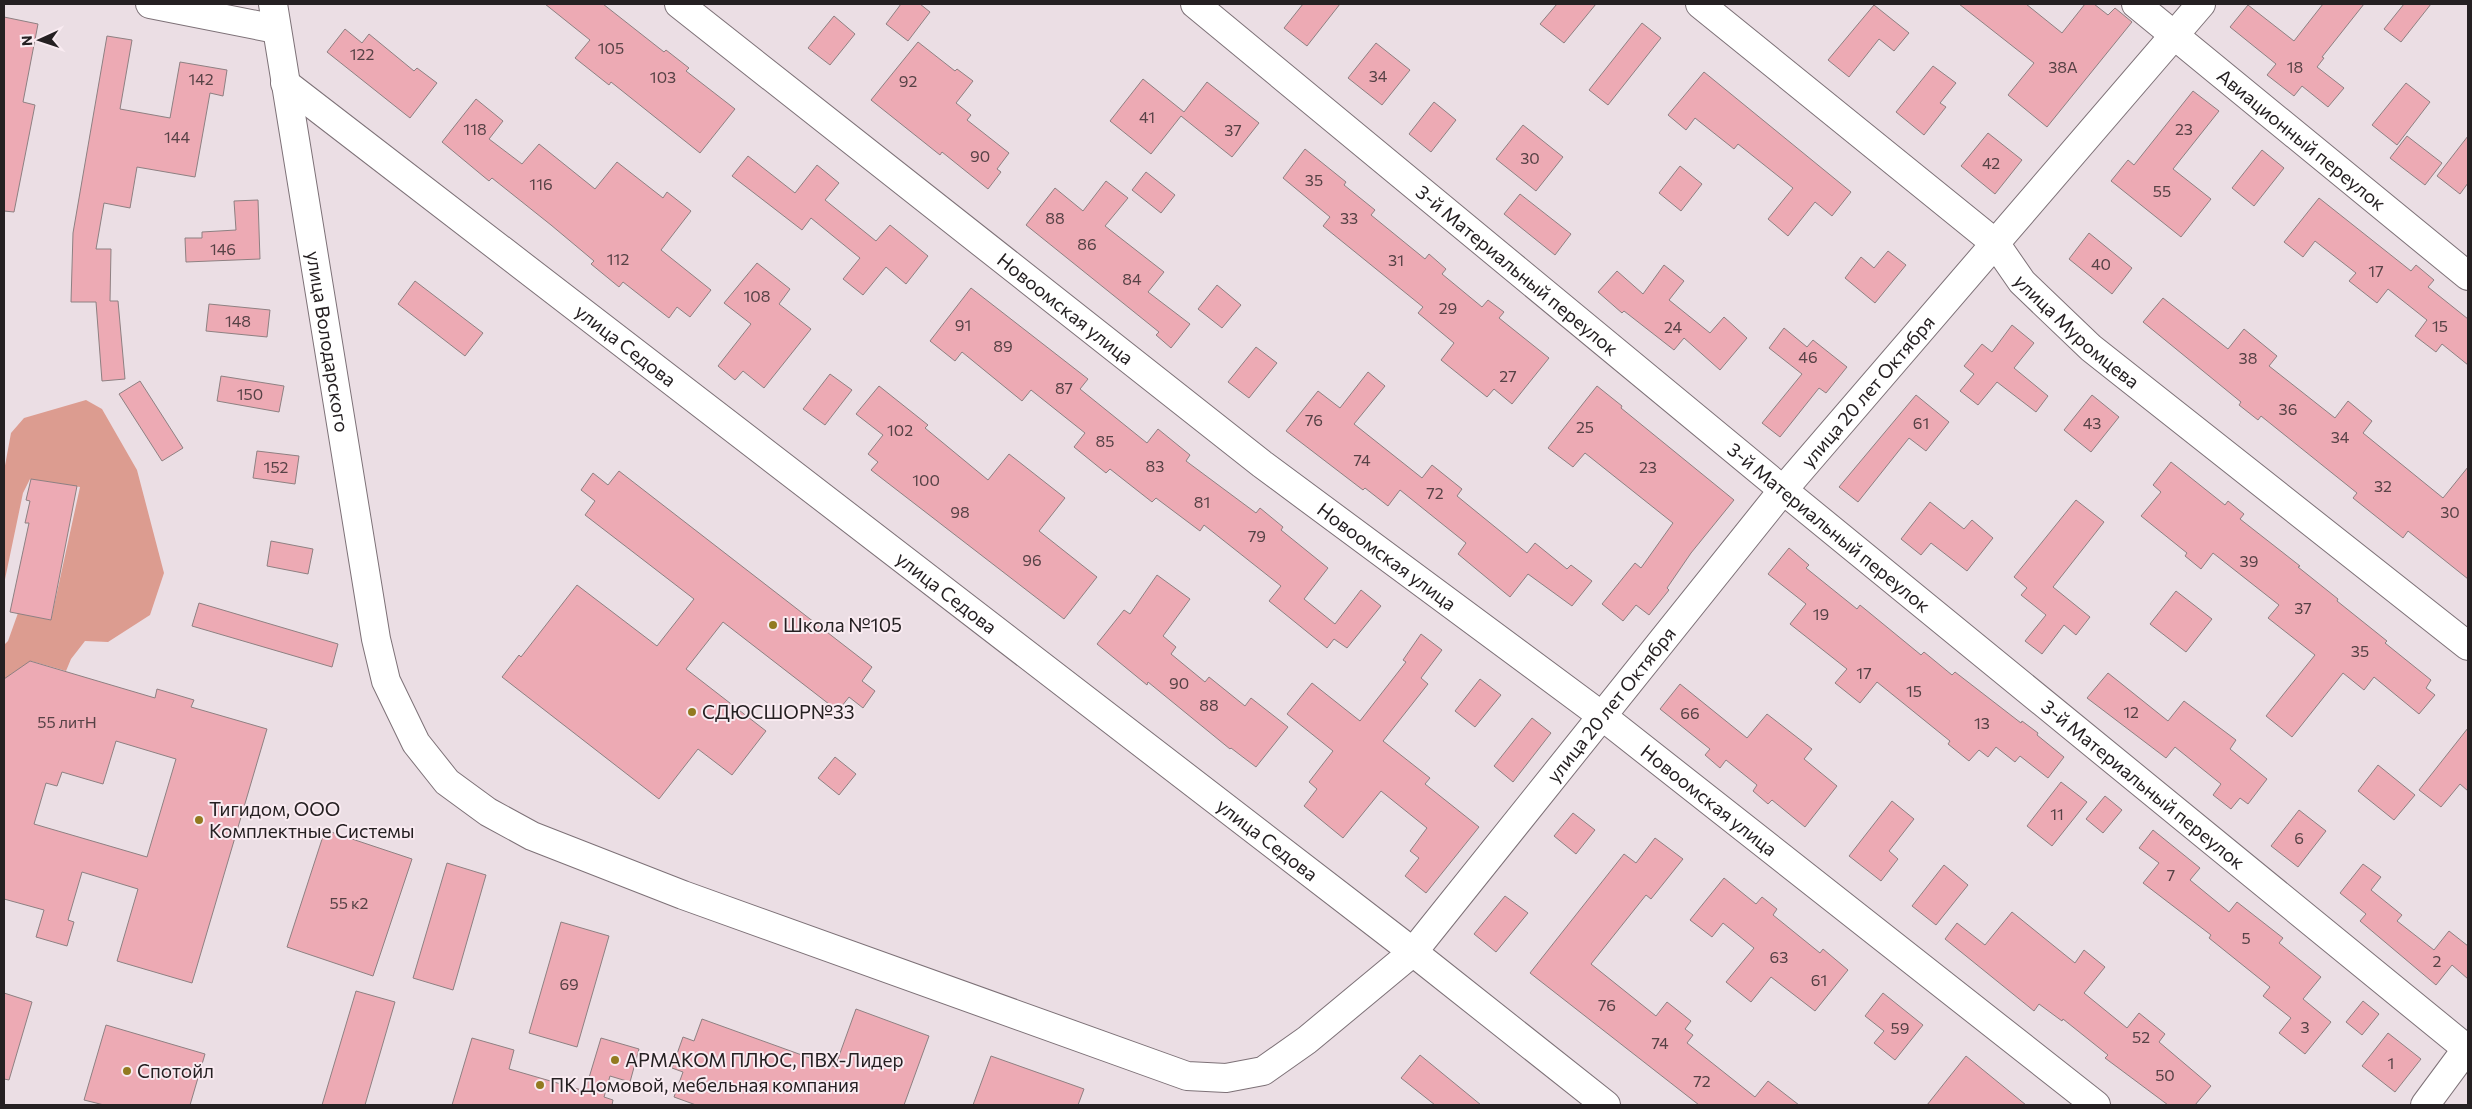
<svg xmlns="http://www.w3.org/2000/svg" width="2472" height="1109" viewBox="0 0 2472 1109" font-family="Commissioner,sans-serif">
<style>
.forest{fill:#dc9c90}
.building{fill:#edaab4;stroke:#8e8082;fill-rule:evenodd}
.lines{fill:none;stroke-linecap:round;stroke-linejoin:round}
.minor-casing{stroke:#7d7177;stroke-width:30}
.minor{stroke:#fff;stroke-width:28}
.poi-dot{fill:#927a20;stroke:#f9ebf1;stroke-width:2}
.labels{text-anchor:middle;stroke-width:4;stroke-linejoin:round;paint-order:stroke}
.number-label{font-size:16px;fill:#574246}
.street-label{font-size:19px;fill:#252022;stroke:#f9ebf1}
.poi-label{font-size:19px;fill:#252022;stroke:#f9ebf1;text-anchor:start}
</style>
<rect width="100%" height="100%" fill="#ebdee4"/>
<path class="forest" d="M86 400 102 409 137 470 164 573 150 615 108 642 85 641 71 659 66 671 31 661 4 680V645L8 641 18 613 51 620 80 487 30 479 23 493 4 584V471L11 433 24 418Z"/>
<path class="building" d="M545 4H603L664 52 666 50 689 68 686 71 735 109 700 153 611 82 609 85 575 58 590 40Z
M901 4H920L930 12 908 41 886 24Z
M1303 4H1340L1307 46 1284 28Z
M1557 4H1596L1564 43 1540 24Z
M1959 4H2026L2062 33 2085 4H2094L2108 15 2115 8 2132 22 2047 127 2008 95 2034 63Z
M2323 4H2364L2322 57 2324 58 2317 67 2344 88 2328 107 2302 86 2294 96 2267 75 2276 64 2230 27 2248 5 2294 41Z
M2404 4H2431L2401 42 2384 29Z
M1874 5 1909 33 1894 51 1879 39 1849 77 1828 60Z
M834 16 855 34 830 65 808 48Z
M4 17 38 24 23 102 35 105 14 212 4 211Z
M1642 23 1661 38 1608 105 1589 90Z
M345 29 362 43 369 34 414 71 417 68 437 83 410 118 327 52Z
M107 36 132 40 120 109 170 118 180 62 227 70 223 96 210 93 195 177 137 167 130 208 104 203 96 249H111L110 301H118L125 379 102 381 96 302H71L73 233Z
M918 42 955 71 957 69 973 81 956 103 971 115 967 120 1009 153 997 169 1001 172 988 189 942 152 940 155 871 100Z
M1376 43 1410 70 1382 105 1348 78Z
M1933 66 1956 83 1940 103 1946 107 1924 135 1896 112Z
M1704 72 1851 192 1832 216 1815 202 1788 236 1768 219 1793 188 1738 144 1734 149 1695 118 1686 130 1668 115Z
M1143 79 1184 112 1207 82 1259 123 1232 157 1181 116 1151 154 1110 121Z
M2406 83 2430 102 2397 145 2372 125Z
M2193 91 2219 111 2173 169 2211 199 2181 237 2111 181 2128 160 2134 165Z
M476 99 503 121 489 139 522 164 539 144 595 189 617 162 663 198 667 192 691 211 661 250 711 290 690 317 677 307 669 318 623 282 619 287 591 264 594 261 551 225 492 178 489 181 442 142Z
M1434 102 1456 120 1431 152 1409 134Z
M1523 125 1563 157 1536 191 1496 159Z
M1988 133 2022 160 1995 194 1961 166Z
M2407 136 2442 163 2425 185 2390 158Z
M2468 136V183L2460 194 2437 176Z
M1305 149 1346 182 1344 185 1375 210 1371 215 1425 259 1429 254 1446 269 1442 274 1482 307 1488 300 1504 312 1499 318 1549 358 1512 404 1494 389 1487 397 1441 360 1454 343 1418 313 1423 307 1323 226 1330 217 1283 178Z
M2262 150 2284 168 2254 206 2232 188Z
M748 156 795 193 817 165 839 183 825 200 876 241 890 225 928 256 906 284 886 267 863 295 843 279 860 258 811 218 802 230 732 176Z
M1680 166 1702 184 1681 211 1659 193Z
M1146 172 1175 195 1161 213 1132 190Z
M1106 181 1128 198 1105 226 1164 272 1148 292 1190 324 1171 348 1156 335 1159 332 1026 225 1055 188 1083 211Z
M1520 194 1571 234 1555 255 1504 214Z
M2319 198 2411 271 2416 265 2434 280 2428 287 2468 319V365L2442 344 2436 352 2415 336 2427 320 2388 289 2377 303 2349 281 2356 273 2315 241 2303 257 2284 242Z
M258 200 260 259 186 262 185 238H202V232L236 230 234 201Z
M2089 233 2132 268 2112 294 2069 259Z
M1888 251 1906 265 1875 303 1845 278 1861 257 1874 268Z
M757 263 790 289 779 304 811 329 764 388 743 371 735 380 718 366 751 324 724 303Z
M1664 265 1684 281 1669 300 1710 333 1724 317 1747 338 1720 370 1684 338 1674 350 1624 311 1622 313 1598 292 1617 271 1643 294Z
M415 281 483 333 465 356 398 304Z
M1217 285 1241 305 1222 328 1198 309Z
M971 288 1088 379 1080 389 1147 443 1158 429 1190 455 1186 461 1256 513 1260 508 1283 527 1281 530 1328 568 1304 599 1335 624 1361 590 1381 606 1347 648 1334 639 1327 648 1269 601 1281 586 1204 525 1200 531 1156 498 1152 502 1110 469 1106 473 1074 447 1085 433 1031 390 1022 401 962 352 955 361 930 341Z
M2163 298 2228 349 2244 329 2277 356 2269 366 2335 418 2348 401 2372 421 2363 433 2443 498 2468 467V579L2408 531 2403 538 2353 498 2357 493 2261 416 2258 420 2239 405 2241 402 2143 322Z
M209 304 270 310 267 337 206 331Z
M2012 325 2034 343 2014 368 2048 396 2036 412 1997 382 1978 405 1960 391 1974 374 1964 366 1982 344 1992 352Z
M1784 328 1807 347 1813 340 1847 367 1826 393 1819 388 1780 437 1762 423 1802 374 1769 348Z
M1256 347 1277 363 1249 398 1228 382Z
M1368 372 1385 386 1354 424 1422 478 1432 465 1462 489 1457 496 1527 553 1535 543 1567 569 1571 565 1592 581 1572 606 1528 574 1510 597 1458 554 1466 543 1400 490 1388 506 1365 488 1363 490 1286 431 1318 391 1340 408Z
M830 374 852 390 825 425 803 409Z
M221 376 284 386 279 412 217 401Z
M140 381 183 448 162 461 119 394Z
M879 386 928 425 925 428 988 480 1009 454 1065 498 1039 531 1097 577 1064 619 871 470 878 462 868 454 883 435 856 414Z
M1597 386 1622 406 1621 408 1734 500 1691 553 1667 588 1669 590 1649 615 1636 605 1623 621 1602 604 1635 563 1641 568 1673 523 1585 453 1573 467 1548 448Z
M1916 395 1949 422 1926 451 1909 438 1858 502 1839 487Z
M2092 395 2119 417 2091 452 2064 430Z
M257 451 299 456 295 484 253 478Z
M2171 462 2225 505 2228 501 2244 514 2240 519 2300 566 2298 567 2338 599 2337 601 2387 641 2385 643 2431 680 2426 688 2435 695 2419 714 2374 677 2364 690 2343 673 2292 737 2266 716 2315 655 2268 618 2279 605 2213 553 2201 569 2185 556 2187 553 2141 516 2161 492 2153 485Z
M619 471 872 667 862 681 875 691 863 708 849 697 838 711 723 622 686 669 766 731 732 775 698 749 659 799 502 677 519 655 521 657 577 585 657 646 694 599 585 515 595 501 581 490 593 473 608 485Z
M31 479 77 486 51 620 10 612 29 523H25L30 501 26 500Z
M2076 500 2104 522 2053 587 2090 617 2076 635 2064 625 2042 654 2025 641 2046 615 2021 595 2027 588 2014 577Z
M1930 502 1964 529 1972 520 1993 538 1967 571 1931 543 1921 555 1901 539Z
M271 541 313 549 308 574 267 566Z
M1789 548 1809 565 1806 568 1857 609 1860 605 1921 655 1924 652 1952 675 1955 672 2021 723 2022 721 2038 733 2037 735 2064 757 2048 778 2020 756 2015 762 1996 747 1988 757 1979 750 1969 761 1948 744 1950 741 1877 682 1860 703 1835 683 1847 669 1790 624 1806 604 1768 574Z
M1157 575 1190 599 1163 636 1176 647 1171 654 1205 682 1209 677 1245 706 1251 698 1288 727 1256 767 1231 748 1230 749 1148 682 1147 685 1097 644 1124 610 1130 614Z
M2176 591 2212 619 2186 652 2150 624Z
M199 603 338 644 332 667 192 626Z
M1421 634 1442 650 1421 678 1428 684 1383 741 1430 778 1425 784 1479 827 1426 893 1405 876 1419 858 1410 851 1427 828 1381 791 1343 838 1304 806 1317 789 1309 782 1333 751 1287 714 1312 683 1360 721 1406 662 1403 660Z
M30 661 155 698 157 689 194 700 191 707 267 729 192 983 117 961 138 889 82 872 68 920 74 922 67 946 36 937 44 910 4 899V679ZM116 741 176 759 147 857 34 824 46 783 57 786 62 772 103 784Z
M2108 673 2168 721 2184 701 2236 740 2230 749 2267 779 2248 804 2240 798 2231 809 2213 795 2221 784 2175 747 2166 758 2087 698Z
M1480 679 1501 695 1475 727 1455 711Z
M1680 684 1747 738 1767 714 1812 749 1804 759 1837 786 1805 827 1772 800 1768 804 1753 791 1757 785 1726 760 1720 768 1705 755 1710 749 1660 709Z
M1532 718 1551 733 1513 782 1494 766Z
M2468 728V791L2460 784 2441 807 2419 790Z
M835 757 856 774 839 795 818 778Z
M2378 765 2415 795 2394 820 2358 791Z
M2061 782 2087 802 2052 846 2027 826Z
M2105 796 2122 810 2103 833 2086 819Z
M1892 801 1914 819 1889 851 1898 859 1881 881 1849 856Z
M2299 810 2326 831 2298 867 2271 846Z
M1573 813 1595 830 1576 854 1554 836Z
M325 830 412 859 373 976 287 947Z
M2153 830 2200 868 2190 880 2229 912 2237 902 2283 938 2279 943 2321 977 2303 999 2331 1022 2305 1054 2279 1033 2291 1018 2263 996 2270 987 2209 938 2211 935 2143 883 2159 863 2139 848Z
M1655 838 1683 859 1651 899 1646 895 1591 964 1656 1016 1667 1002 1691 1021 1685 1029 1693 1035 1687 1043 1755 1097 1768 1081 1799 1105H1699L1530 973 1624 854 1636 863Z
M447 863 486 875 453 990 413 978Z
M2363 864 2381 877 2371 890 2402 915 2397 921 2434 950 2449 931 2468 946V979L2452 965 2436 985 2360 921 2366 914 2340 893Z
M1944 865 1968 885 1936 925 1912 906Z
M1724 878 1756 904 1762 897 1777 909 1773 915 1820 953 1823 949 1848 970 1815 1011 1771 977 1751 1002 1726 982 1754 948 1723 923 1712 937 1690 920Z
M1505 896 1528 913 1496 952 1474 934Z
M2012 912 2075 963 2084 950 2105 967 2084 993 2127 1028 2139 1013 2165 1034 2159 1042 2211 1086 2195 1105H2168L2105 1058 2108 1055 2063 1019 2062 1021 2039 1004 2034 1011 1945 939 1957 923 1985 945Z
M561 922 609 936 577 1047 529 1033Z
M356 991 395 1002 365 1105H322Z
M4 993 32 1002 9 1080 4 1079Z
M1883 993 1923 1025 1895 1060 1874 1043 1884 1031 1865 1016Z
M2363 1001 2379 1014 2362 1035 2346 1022Z
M856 1009 929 1036 904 1105H696L674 1097 683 1072 672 1068 683 1037 694 1041 702 1019 835 1067Z
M106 1025 205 1054 190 1105H104L84 1100Z
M2388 1033 2421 1059 2395 1092 2362 1066Z
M472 1038 514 1050 509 1069 585 1091 601 1038 639 1049 630 1082 610 1076 604 1097 613 1100 612 1105H452Z
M1420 1055 1481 1105H1435L1401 1078Z
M991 1056 1084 1089 1078 1105H973Z
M1966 1056 2026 1105H1927Z"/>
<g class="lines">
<defs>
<g id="minor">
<path d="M150 4 276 29"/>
<path id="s1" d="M273 4 376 639 386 681 416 743 447 782 488 812 532 836 683 895 1187 1076 1226 1078 1263 1071 1307 1040 1413 952 1783 490 2201 4"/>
<path id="s2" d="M679 4 1262 464 1602 716 2096 1105"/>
<path id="s3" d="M1195 4 1783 490 2467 1049"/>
<path id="s4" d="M1700 4 1995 243 2022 282 2091 348 2468 646"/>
<path id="s5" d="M2136 4 2468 276"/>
<path id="s6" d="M285 83 1413 952 1606 1105"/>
<path d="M2425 1105 2468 1047"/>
</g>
</defs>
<use href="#minor" class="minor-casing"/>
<use href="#minor" class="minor"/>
</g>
<g class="poi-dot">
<circle cx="773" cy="625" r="5"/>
<circle cx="692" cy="712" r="5"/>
<circle cx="199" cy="820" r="5"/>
<circle cx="615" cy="1060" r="5"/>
<circle cx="127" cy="1071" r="5"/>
<circle cx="540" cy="1085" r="5"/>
</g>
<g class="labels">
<g class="number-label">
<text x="611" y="54">105</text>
<text x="362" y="60">122</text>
<text x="2063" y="73">38А</text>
<text x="2295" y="73">18</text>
<text x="1378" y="82">34</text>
<text x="663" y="83">103</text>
<text x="201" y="85">142</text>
<text x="908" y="87">92</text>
<text x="1147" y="123">41</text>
<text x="475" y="135">118</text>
<text x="2184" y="135">23</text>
<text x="1233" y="136">37</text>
<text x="177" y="143">144</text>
<text x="980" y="162">90</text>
<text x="1530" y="164">30</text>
<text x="1991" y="169">42</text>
<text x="1314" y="186">35</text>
<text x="541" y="190">116</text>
<text x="2162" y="197">55</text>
<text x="1055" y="224">88</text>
<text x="1349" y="224">33</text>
<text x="1087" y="250">86</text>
<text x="223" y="255">146</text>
<text x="618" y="265">112</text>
<text x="1396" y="266">31</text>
<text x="2101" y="270">40</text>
<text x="2376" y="277">17</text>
<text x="1132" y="285">84</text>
<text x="757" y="302">108</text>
<text x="1448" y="314">29</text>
<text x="238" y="327">148</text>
<text x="963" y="331">91</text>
<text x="2440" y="332">15</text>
<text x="1673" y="333">24</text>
<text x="1003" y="352">89</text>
<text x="1808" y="363">46</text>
<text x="2248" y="364">38</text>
<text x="1508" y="382">27</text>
<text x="1064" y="394">87</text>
<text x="250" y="400">150</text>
<text x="2288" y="415">36</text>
<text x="1314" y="426">76</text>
<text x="1921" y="429">61</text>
<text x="2092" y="429">43</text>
<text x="1585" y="433">25</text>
<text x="900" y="436">102</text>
<text x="2340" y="443">34</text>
<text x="1105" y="447">85</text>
<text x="1362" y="466">74</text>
<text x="1155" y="472">83</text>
<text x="276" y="473">152</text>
<text x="1648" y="473">23</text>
<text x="926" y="486">100</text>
<text x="2383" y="492">32</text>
<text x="1435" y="499">72</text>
<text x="1202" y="508">81</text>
<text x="960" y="518">98</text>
<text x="2450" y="518">30</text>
<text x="1257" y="542">79</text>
<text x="1032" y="566">96</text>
<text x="2249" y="567">39</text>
<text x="2303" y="614">37</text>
<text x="1821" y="620">19</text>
<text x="2360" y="657">35</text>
<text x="1864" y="679">17</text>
<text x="1179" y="689">90</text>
<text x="1914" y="697">15</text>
<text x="1209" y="711">88</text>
<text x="2131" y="718">12</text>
<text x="1690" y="719">66</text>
<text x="67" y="728">55 литН</text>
<text x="1982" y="729">13</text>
<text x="2057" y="820">11</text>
<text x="2299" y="844">6</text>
<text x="2171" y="881">7</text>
<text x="349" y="909">55 к2</text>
<text x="2246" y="944">5</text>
<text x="1779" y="963">63</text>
<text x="2437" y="967">2</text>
<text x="1819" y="986">61</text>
<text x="569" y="990">69</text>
<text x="1607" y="1011">76</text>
<text x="2305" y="1033">3</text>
<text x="1900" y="1034">59</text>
<text x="2141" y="1043">52</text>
<text x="1660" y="1049">74</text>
<text x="2391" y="1069">1</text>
<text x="2165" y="1081">50</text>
<text x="1702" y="1087">72</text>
</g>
<g class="street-label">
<text dy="7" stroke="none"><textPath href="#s5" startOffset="214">Авиационный переулок</textPath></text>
<text dy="7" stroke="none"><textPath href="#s3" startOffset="418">3-й Материальный переулок</textPath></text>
<text dy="7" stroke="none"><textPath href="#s2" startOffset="492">Новоомская улица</textPath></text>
<text dy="7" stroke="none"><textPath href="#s4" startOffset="501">улица Муромцева</textPath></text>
<text dy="7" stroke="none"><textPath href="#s1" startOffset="342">улица Володарского</textPath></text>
<text dy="7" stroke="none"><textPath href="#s6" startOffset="430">улица Седова</textPath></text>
<text dy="7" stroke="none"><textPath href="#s1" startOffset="2594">улица 20 лет Октября</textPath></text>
<text dy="7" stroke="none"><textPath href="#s3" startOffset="822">3-й Материальный переулок</textPath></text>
<text dy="7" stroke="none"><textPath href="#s2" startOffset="898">Новоомская улица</textPath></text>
<text dy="7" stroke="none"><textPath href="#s6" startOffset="835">улица Седова</textPath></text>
<text dy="7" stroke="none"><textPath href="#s1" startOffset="2189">улица 20 лет Октября</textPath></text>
<text dy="7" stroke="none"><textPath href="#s3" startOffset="1228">3-й Материальный переулок</textPath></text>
<text dy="7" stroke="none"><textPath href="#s2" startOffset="1302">Новоомская улица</textPath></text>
<text dy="7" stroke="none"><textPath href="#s6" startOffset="1240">улица Седова</textPath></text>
</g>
<g class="poi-label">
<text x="783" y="632">Школа №105</text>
<text x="702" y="719">СДЮСШОР№33</text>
<text x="209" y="816">Тигидом, ООО<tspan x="209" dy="22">Комплектные Системы</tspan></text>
<text x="625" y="1067">АРМАКОМ ПЛЮС, ПВХ-Лидер</text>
<text x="137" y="1078">Спотойл</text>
<text x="550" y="1092">ПК Домовой, мебельная компания</text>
</g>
</g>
<rect width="2472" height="1109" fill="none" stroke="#252022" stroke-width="10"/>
<g transform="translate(40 40) rotate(267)" stroke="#f9ebf1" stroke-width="4" paint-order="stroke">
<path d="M0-4L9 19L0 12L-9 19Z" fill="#252022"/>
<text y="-8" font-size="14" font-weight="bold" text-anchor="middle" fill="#252022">N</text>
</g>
</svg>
